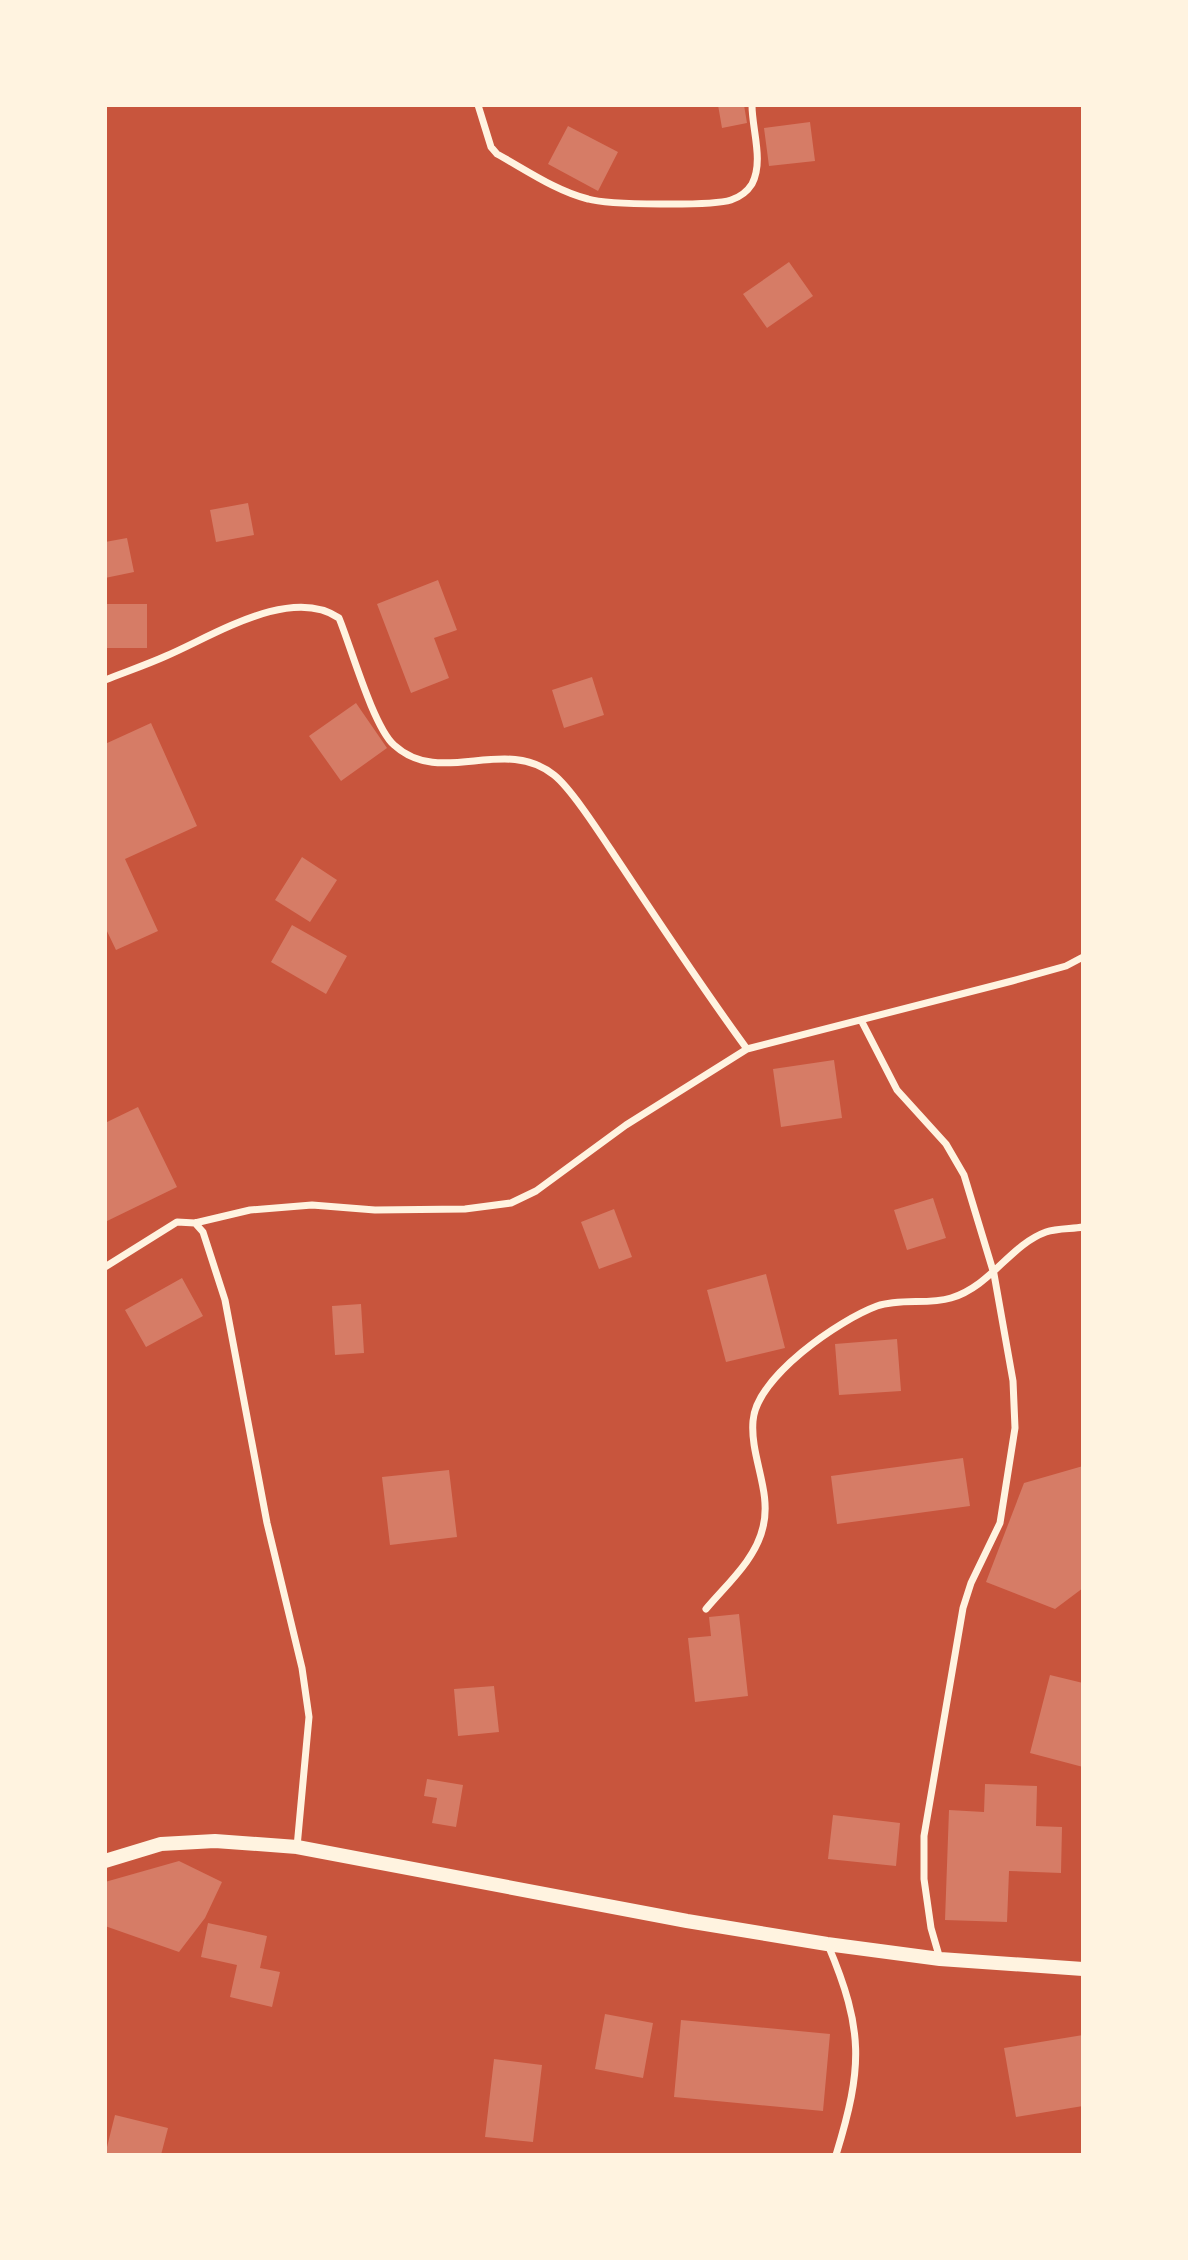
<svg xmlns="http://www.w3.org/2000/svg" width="1188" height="2260" viewBox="0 0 1188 2260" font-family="Inter,sans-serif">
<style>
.building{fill:#d67c66}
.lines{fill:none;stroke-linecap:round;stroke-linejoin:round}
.minor{stroke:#fff3e0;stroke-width:7}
.secondary{stroke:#fff3e0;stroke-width:14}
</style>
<rect width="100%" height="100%" fill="#c8553d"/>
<path class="building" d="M718 105H744L747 123 722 128Z
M810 122 815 161 769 166 764 128Z
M568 126 618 152 598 191 548 164Z
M789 262 813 296 767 328 743 294Z
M248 503 254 535 216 542 210 510Z
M127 538 134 572 105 578V542Z
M438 580 457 630 434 638 449 678 411 693 377 604Z
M105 604H147V648H105Z
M592 677 604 715 564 728 552 690Z
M356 703 387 748 341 781 309 736Z
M151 723 197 826 125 859 158 931 116 950 105 927V744Z
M302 857 337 880 310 922 275 900Z
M292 925 347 956 326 994 271 962Z
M834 1060 842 1118 781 1127 773 1069Z
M138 1107 177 1187 105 1222V1123Z
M933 1198 946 1238 907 1250 894 1210Z
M614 1209 632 1257 599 1269 581 1222Z
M766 1274 785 1348 726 1362 707 1290Z
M182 1278 203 1316 146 1347 125 1310Z
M361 1304 364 1353 335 1355 332 1306Z
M897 1339 901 1391 839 1395 835 1344Z
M963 1458 970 1506 837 1524 831 1476Z
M1083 1466V1588L1055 1609 986 1582 1024 1483Z
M449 1470 457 1537 390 1545 382 1477Z
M739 1614 748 1696 695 1702 688 1638 711 1636 709 1617Z
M1050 1675 1083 1683V1767L1030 1753Z
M494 1686 499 1732 458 1736 454 1689Z
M427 1779 463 1785 456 1827 432 1823 437 1798 424 1796Z
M985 1784 1037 1786 1036 1826 1062 1827 1061 1873 1009 1871 1007 1922 945 1920 949 1810 984 1812Z
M833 1815 900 1823 896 1866 828 1859Z
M179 1861 222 1882 205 1918 179 1952 105 1926V1882Z
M208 1923 267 1936 260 1968 280 1972 272 2007 230 1997 237 1965 201 1957Z
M605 2014 653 2023 643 2078 595 2069Z
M681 2020 830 2034 823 2111 674 2097Z
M1083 2035V2106L1016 2117 1004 2048Z
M494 2059 542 2065 533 2142 485 2137Z
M115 2115 168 2128 161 2155H105Z"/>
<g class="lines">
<path class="minor" d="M478 105 491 147 497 154C526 170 556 191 588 199 608 205 713 206 731 200 740 197 747 192 752 184 764 161 752 130 752 105
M105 680C125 672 146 665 166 656 213 636 291 585 339 618 351 647 373 726 394 745 441 788 504 735 554 775 573 790 606 843 621 865 662 927 703 989 747 1049
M861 1020 897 1090 946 1144 964 1175 994 1274 1013 1381 1015 1428 1000 1523 971 1583 963 1608 924 1836V1879L931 1928 940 1959
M195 1223 203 1232 225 1300 267 1523 302 1668 309 1717 297 1847
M105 1267 177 1222 195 1223 250 1210 312 1205 375 1210 465 1209 511 1203 536 1191 626 1125 747 1049 1012 981 1066 966 1083 957
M706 1609C727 1584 756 1559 763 1527 772 1491 750 1457 753 1421 756 1377 839 1320 877 1306 901 1298 928 1305 951 1298 991 1286 1010 1245 1046 1232 1057 1228 1072 1229 1083 1227
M828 1945C864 2030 863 2067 836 2155"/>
<path class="secondary" d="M105 1861 161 1844 215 1841 297 1847 687 1921 827 1944 940 1959 1083 1969"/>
</g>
<rect width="1188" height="2260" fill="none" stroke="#fff3e0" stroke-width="214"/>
</svg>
